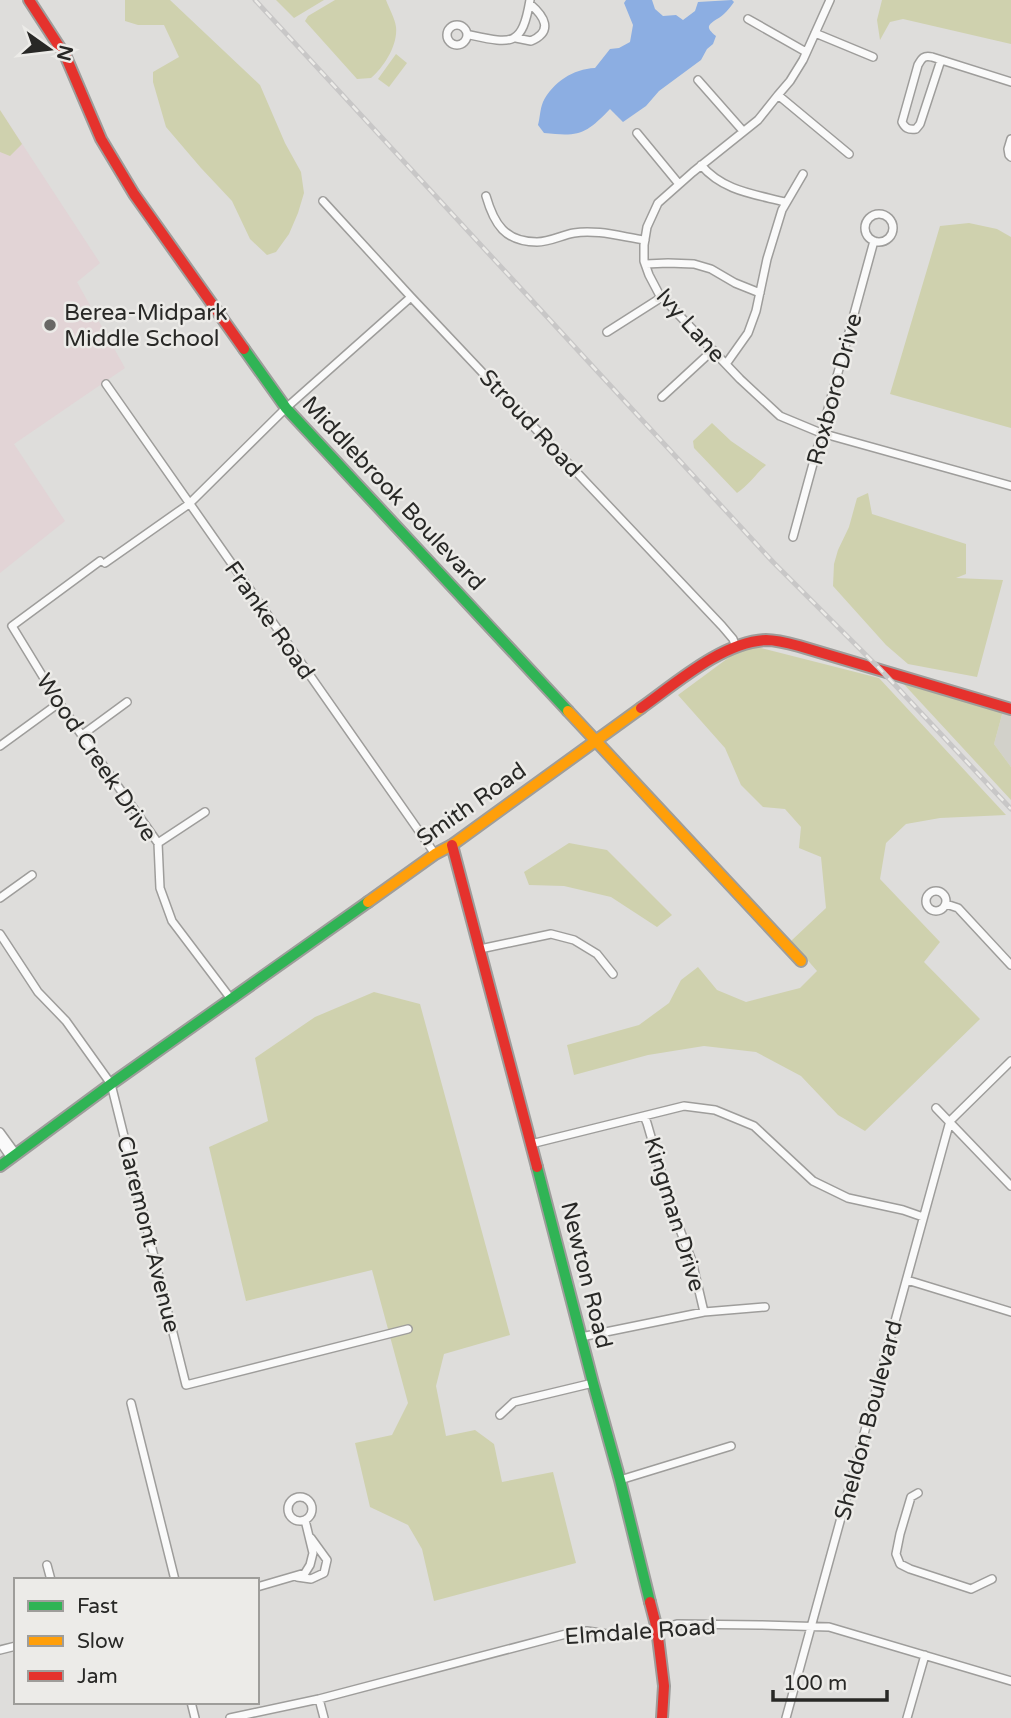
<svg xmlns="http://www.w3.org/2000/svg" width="1011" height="1718" viewBox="0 0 1011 1718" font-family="'Varela Round',sans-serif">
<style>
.built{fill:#d2d1ca}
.education{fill:#e2d4d6}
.green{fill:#cfd1ae}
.water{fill:#8caee2}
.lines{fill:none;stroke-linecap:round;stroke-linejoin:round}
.street-casing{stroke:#9e9d9b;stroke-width:10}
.fast-casing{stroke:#9e9d9b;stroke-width:14}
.slow-casing{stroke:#9e9d9b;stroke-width:14}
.jam-casing{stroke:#9e9d9b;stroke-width:14}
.street{stroke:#fafafa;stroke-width:7}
.fast{stroke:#30b455;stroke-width:10}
.slow{stroke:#ff9f0a;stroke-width:10}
.jam{stroke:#e5322d;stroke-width:10}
.rail-casing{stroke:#c8c7c7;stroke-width:5}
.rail{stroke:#ecebe8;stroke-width:2.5;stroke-dasharray:8;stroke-linecap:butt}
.poi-dot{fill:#686765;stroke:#ecebe8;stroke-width:2.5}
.labels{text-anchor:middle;stroke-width:5;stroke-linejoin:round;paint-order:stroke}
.poi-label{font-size:23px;fill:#282826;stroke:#ecebe8;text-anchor:start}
.street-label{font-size:23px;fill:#282826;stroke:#ecebe8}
</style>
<rect width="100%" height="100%" fill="#dedddb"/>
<path class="built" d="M1005 704 1011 706V767L994 744Z"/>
<path class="education" d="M0 110 100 263 77 282 125 368 14 444 65 521 0 573Z"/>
<path class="green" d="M125 0H170L260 85 285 143 301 172 304 193 298 213 289 234 276 252 267 255 250 239 232 201 201 168 166 127 153 82V72L179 57 164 25H138L125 21Z
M276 0H324L294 18Z
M335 0H386C389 8 395 19 396 27 398 45 384 67 371 78L357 79 305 21 308 16Z
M882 0H1011V44L903 19 890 22 880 40 877 20Z
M396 54 407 63 389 87 378 79Z
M0 110 22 144 10 156 0 152Z
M969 223 997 229 1011 237V428L890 394 940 226Z
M712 423 731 441 766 465C756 474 748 486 737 493L694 448 693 441Z
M868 493 872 514 966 544V574L956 578 1003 580 977 677 908 664 886 645 833 586 834 564 838 550 849 527 857 498Z
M743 647 761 648 879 678 1006 815 940 818 906 824 886 843 880 879 940 942 924 962 980 1019 865 1131 838 1115 801 1076 756 1052 704 1046 648 1055 574 1075 567 1045 639 1025 669 1003 681 980 698 967 717 990 746 1002 800 988 817 971 791 941 826 908 821 857 799 848 801 827 785 809 763 807 741 785 725 748 678 695Z
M900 680 1003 711 994 744 1011 767V800Z
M569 843 607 850 672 915 657 927 611 897 564 886 529 885 524 872Z
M374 992 420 1004 510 1335 444 1354 436 1386 446 1436 475 1430 494 1444 502 1482 553 1472 576 1563 434 1601 422 1549 408 1525 370 1507 355 1443 392 1435 408 1403 372 1270 246 1301 209 1147 268 1121 255 1058 315 1017Z"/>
<path class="water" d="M626 0H652L655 9 663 16 676 15 683 20 695 11 698 2 732 0 734 2C730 8 723 16 717 19 708 25 705 27 716 36L713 44 707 49 701 60 659 91 646 106 623 122 610 109C586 134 580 137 544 133L538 125C540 118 540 109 543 102 553 82 573 69 595 68L610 49 619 48 630 42 633 25 624 3Z"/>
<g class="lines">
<defs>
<path id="street" d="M830 0 803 60 790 81 778 95 758 120 693 172 658 203 647 227 644 245V261L649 275 659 294 740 379 780 416 821 433 1011 486
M748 19 806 52
M447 35a10 10 0 1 1 20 0a10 10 0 1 1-20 0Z
M815 33 873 57
M467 35H470C512 44 522 47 530 0
M516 38 531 41C554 31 544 16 530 4
M941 60 920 124 916 129C908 130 905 128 902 122L918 65C922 58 924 55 932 57L1011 82
M698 80 743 131
M778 95 849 154
M637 133 679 184
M1011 139 1008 149 1009 155 1011 157
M701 165C723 191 754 194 785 202
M486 196C494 224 505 242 537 242 550 242 562 235 574 233 596 229 623 237 645 240
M323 201 411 297 722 626 733 639 736 647
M865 228a14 14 0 1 1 28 0a14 14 0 1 1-28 0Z
M646 264 668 263 694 264 711 269 735 283 760 293
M607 332 662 297
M726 364 748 333 756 311 767 259 782 210 803 174
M106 384 435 854
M662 397 713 350
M793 537 874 241
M100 561 12 626 59 703 158 843 160 888 172 921 231 999
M105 563 189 504 286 408 411 297
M82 735 127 702
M0 746 59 703
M158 843 205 812
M926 901a10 10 0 1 1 20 0a10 10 0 1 1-20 0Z
M0 898 32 875
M946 904 958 908 1011 965
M0 934 38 992 66 1021 111 1084 186 1385 408 1329
M480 949 551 934 574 940 597 954 613 974
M936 1108 1011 1186
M644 1116 647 1123 672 1209 692 1261 704 1312
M0 1132 16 1154
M0 1142 11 1158
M531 1144 684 1106 715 1110 754 1126 813 1181 848 1198 903 1210 923 1217
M907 1280 1011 1312
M581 1337 704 1312 765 1307
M131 1403 175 1580
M500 1415 514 1402 593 1383
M620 1480 731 1446
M918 1493 911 1497 900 1534 896 1554 900 1564 910 1569 971 1589 992 1579
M288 1509a12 12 0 1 1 24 0a12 12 0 1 1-24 0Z
M47 1565 51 1580
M297 1577 311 1579 324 1573 327 1560 311 1538
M257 1587 305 1573 310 1565 313 1553 305 1520
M0 1650 16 1646
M319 1699 324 1718
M191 1702 195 1718
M230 1718 319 1699 566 1634 587 1631 621 1636 640 1635 677 1624 760 1625 829 1627 1011 1681
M786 1718 950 1121 1011 1061
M907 1718 925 1655"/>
<path id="fast" d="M244 349 286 408 568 711
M0 1166 111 1084 368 902
M537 1167 593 1383 620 1480 650 1602"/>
<path id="slow" d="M568 711 801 961
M368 902 435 854 452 845 641 708"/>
<path id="jam" d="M29 0 66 57 101 139 134 194 244 349
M641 708C675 684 722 642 766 640 777 640 788 643 799 646L1011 709
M452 845 537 1167
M650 1602 657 1629 664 1686 662 1718"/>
</defs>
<use href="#street" class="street-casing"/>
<use href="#fast" class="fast-casing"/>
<use href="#slow" class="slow-casing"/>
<use href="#jam" class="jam-casing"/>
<use href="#street" class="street"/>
<use href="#fast" class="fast"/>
<use href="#slow" class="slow"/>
<use href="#jam" class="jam"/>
<defs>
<path id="rail" d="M255 0 773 562 880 669 1011 809"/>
</defs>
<use href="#rail" class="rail-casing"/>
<use href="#rail" class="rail"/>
</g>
<circle class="poi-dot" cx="50" cy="325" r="7"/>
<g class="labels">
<g class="poi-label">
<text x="64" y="320">Berea-Midpark<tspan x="64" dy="26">Middle School</tspan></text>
</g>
<g class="street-label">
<text transform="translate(691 325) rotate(48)" y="8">Ivy Lane</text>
<text transform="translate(834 389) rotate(-75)" y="8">Roxboro Drive</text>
<text transform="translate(531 423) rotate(47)" y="8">Stroud Road</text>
<text transform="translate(394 493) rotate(47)" y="8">Middlebrook Boulevard</text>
<text transform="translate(270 620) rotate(55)" y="8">Franke Road</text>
<text transform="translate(97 757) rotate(56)" y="8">Wood Creek Drive</text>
<text transform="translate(471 804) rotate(-35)" y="8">Smith Road</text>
<text transform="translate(675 1214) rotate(73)" y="8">Kingman Drive</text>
<text transform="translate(149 1234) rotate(76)" y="8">Claremont Avenue</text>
<text transform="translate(587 1275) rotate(76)" y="8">Newton Road</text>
<text transform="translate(868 1420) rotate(-75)" y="8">Sheldon Boulevard</text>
<text transform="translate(640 1631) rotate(-4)" y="8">Elmdale Road</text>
</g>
</g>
<rect x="14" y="1578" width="245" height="126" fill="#ecebe8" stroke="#9e9d9a" stroke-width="2"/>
<rect x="28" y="1601" width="35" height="10" fill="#30b455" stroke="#9e9d9a" stroke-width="2"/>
<text x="77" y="1613" font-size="21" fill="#282826">Fast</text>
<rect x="28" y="1636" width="35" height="10" fill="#ff9f0a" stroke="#9e9d9a" stroke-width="2"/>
<text x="77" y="1648" font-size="21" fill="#282826">Slow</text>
<rect x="28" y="1671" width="35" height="10" fill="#e5322d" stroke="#9e9d9a" stroke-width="2"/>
<text x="77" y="1683" font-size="21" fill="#282826">Jam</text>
<g transform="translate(49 49) rotate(104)" stroke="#ecebe8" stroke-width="5" paint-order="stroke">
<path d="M0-5L12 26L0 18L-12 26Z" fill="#282826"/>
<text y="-10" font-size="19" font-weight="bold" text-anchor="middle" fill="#282826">N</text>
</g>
<path d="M773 1690v10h114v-10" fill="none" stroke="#282826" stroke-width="3.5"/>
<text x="783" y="1690" font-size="21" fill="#282826" stroke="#ecebe8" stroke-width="5" paint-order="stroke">100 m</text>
</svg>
